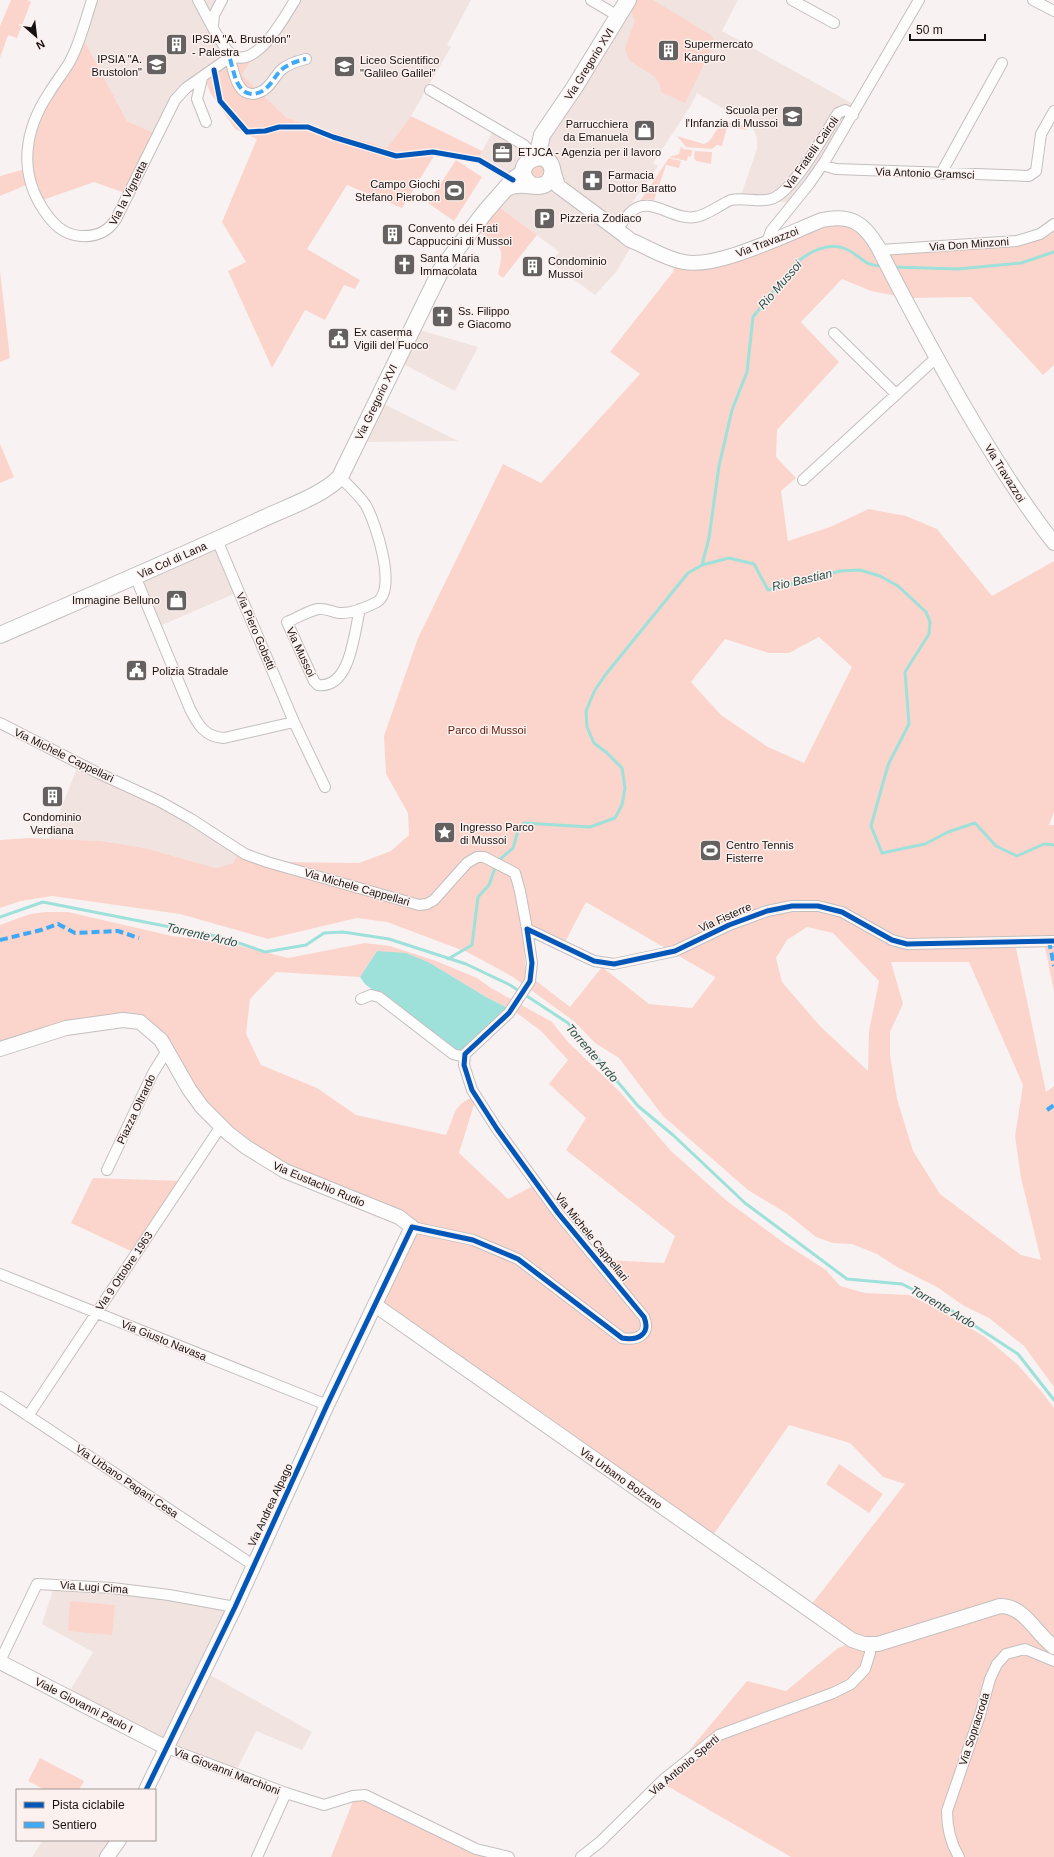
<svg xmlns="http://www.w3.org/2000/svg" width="1054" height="1857" viewBox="0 0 1054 1857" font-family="Helvetica,sans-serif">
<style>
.built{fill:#f1e3e0}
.green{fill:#fbd5cc;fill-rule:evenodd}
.water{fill:#9ee0da}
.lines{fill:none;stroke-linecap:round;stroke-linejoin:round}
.stream{stroke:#9ee0da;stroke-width:3}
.street-casing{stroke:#c3bfbe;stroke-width:12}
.secondary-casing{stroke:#c3bfbe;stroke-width:16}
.primary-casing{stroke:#c3bfbe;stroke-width:18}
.street{stroke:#fefdfd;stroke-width:10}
.secondary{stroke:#fefdfd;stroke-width:14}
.primary{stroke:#fefdfd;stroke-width:16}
.quiet{stroke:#3fa9f5;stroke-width:4;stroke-dasharray:8 4;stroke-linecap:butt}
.cycleway-casing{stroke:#fcf1ee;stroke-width:8}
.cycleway{stroke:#0057b8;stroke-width:5}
.labels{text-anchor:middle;stroke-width:3;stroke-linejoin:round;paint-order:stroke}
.poi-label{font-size:11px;fill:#161211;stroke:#fcf1ee;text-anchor:start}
.street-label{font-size:11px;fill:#161211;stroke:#fcf1ee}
.park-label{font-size:11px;fill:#5e1e0d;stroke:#fcf1ee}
.water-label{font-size:12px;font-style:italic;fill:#27524e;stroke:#fcf1ee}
</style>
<rect width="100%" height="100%" fill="#f8f3f2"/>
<path class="built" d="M96 0H224L209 23 229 55 177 94 154 133 127 121 85 42Z
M296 0H471L447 45 451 47 411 116 387 148 287 118 242 75 254 56Z
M624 0H738L722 31 857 106 791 202 739 201 757 149V138L752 126 697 93 690 107 653 163 658 166 615 227 635 240 616 272 595 295 551 263 559 252 493 202 511 180 478 161 482 151 496 126 534 149Z
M413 328 478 347 455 391 397 361Z
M378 401 458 441 359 442Z
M213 539 236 593 153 629 130 575Z
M81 758 204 823 241 847 233 863 216 868 145 848 101 841 49 839Z
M54 1587 233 1606 203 1671 312 1732 302 1750 256 1731 234 1775 65 1699 93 1652 42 1624Z
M43 1840H120L109 1857H32Z"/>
<path class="green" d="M11 0H27L31 2 17 38 8 35 0 58V26Z
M627 0H653L711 35 715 42 685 103 661 92C661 72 638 71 628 58L625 48 635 21Z
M85 42 127 121 154 133 125 193 94 182 40 201 31 183 0 196V176L29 168 34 125Z
M229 55 254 56 242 75 287 118 387 148 411 116 482 151 478 161 434 156 402 208 347 185 307 249 360 280 355 289 344 285 325 320 305 310 272 368 228 271 246 262 222 222 257 139 235 129 210 92 203 75Z
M731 122 738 125 740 123 747 130 727 127 722 146 717 145 712 149 686 147 677 136 704 144C716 140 713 124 731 122Z
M681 146 683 149 692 150 691 157 688 156 687 161 669 157 679 154Z
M695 151 712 152 711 164 696 161 694 158Z
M669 158 681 161 679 168 666 165 654 200 647 199 640 201Z
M456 160 482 177 454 221 428 203Z
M536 163 546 168 544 178 533 179 530 169Z
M498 206 537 235 503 278 498 274C505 244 501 248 478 231Z
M1054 220V365L1043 375 971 297 907 298 871 291 842 279 801 322 839 362 777 430 776 457 796 478 781 491 788 541 830 527 869 509 906 516 937 529 992 596 1054 561V812L1049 825H1054V992L1045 947 1016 948 1046 1092 1054 1086V1387L1024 1346 989 1318 964 1306 937 1287 897 1267 877 1254 852 1244 833 1243 816 1237 786 1213 748 1190 663 1116 619 1058 595 1043 575 1022 513 977 467 952 387 922 357 918 268 939 180 914 52 896 21 901 0 908V840L29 838 101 841 145 848 216 868 233 863 241 847 280 862 359 863 391 851 409 835 408 813 386 774 384 736 418 638 503 464 541 483 640 374 610 352 673 272 675 262 692 267 807 229 847 221 883 253 1028 242ZM819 637 852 667 804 763 768 747 721 715 691 682 725 639 769 653H789ZM586 902 715 977V978L692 1008 649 1004 602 967 570 1007 526 973 522 925 564 944ZM807 927 833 933 879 981 869 1031 868 1071 820 1026 782 982 776 958 787 940ZM891 962H969L1023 1085 1015 1136 1021 1178 1041 1260 1021 1255 940 1194 913 1151 897 1099 890 1055V1032L903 1004Z
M0 271 10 358 0 362Z
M0 444 14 477 0 483Z
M46 912H68L172 936 228 943 288 958 365 943 390 946 436 961 477 978 491 988 552 1022 567 1041 620 1092 671 1151 727 1201 784 1243 826 1270 840 1286 865 1293 909 1295 947 1314 985 1337 1017 1364 1041 1391 1054 1408V1857H791L662 1783 747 1681 786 1691 838 1648 851 1643 805 1613 905 1484 883 1477 850 1443 789 1425 707 1544 372 1306 415 1222 286 1169 223 1125 178 1066 133 1022 0 1047V925L30 914ZM377 951 430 963 486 997 514 1011 541 1031 568 1060 549 1084 586 1118 566 1150 675 1236 664 1263 608 1260 566 1225 535 1185 508 1199 459 1153 477 1095C452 1105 456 1113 446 1135L356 1115 317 1088 261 1065 246 1034 250 999 276 972 360 977Z
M93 1178 183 1181 133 1252 71 1223Z
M839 1464 883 1494 869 1513 826 1484Z
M70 1601 115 1605 112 1635 68 1631Z
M40 1758 84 1781 79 1790H45L28 1781Z
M365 1798 497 1857H331L353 1801Z"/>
<path class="water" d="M377 951 406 953 430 963 486 997 514 1011 461 1059 365 984 360 977Z"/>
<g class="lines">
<path class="stream" d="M892 267 958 269 1021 263 1054 252
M702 565 709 538 719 466 732 410 747 372 753 317 796 263C809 252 829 241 846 249 862 256 861 265 882 266
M0 917 43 902 221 937 265 952 306 945 324 933 343 932 389 939 466 964 510 985 568 1023 638 1106 673 1135 745 1203 847 1279 902 1284 940 1303 1018 1354 1054 1400
M448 959 472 945 478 897 489 885 497 862 513 848 519 827 524 823 590 827 615 818 622 805 625 788 622 768 607 753 594 743 587 727 586 711 595 690 606 674 688 573 702 565 729 558 754 564 768 590 840 571 860 570 880 576 898 586 926 612 930 622 929 634 905 672 909 724 888 765 871 826 882 853 925 844 948 832 975 823 996 846 1017 856 1044 844 1054 845"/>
<defs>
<path id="street" d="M92 0C85 21 80 44 69 63 63 73 55 83 49 93 25 129 18 171 43 209 52 223 63 235 81 236 96 237 108 232 116 219L175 100 186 88 233 55
M198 0C206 14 219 43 230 53 254 74 285 16 295 0
M591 0 618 16
M792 0 834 23
M1033 0 1054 11
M213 25 214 15 222 0
M230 59C234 71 236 95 254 94 258 93 262 92 265 89 272 84 275 76 281 70 288 64 297 61 306 59
M202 78 197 99 206 122
M430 90 524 145 536 157
M822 165 836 169 1029 176 1036 171 1041 134 1054 111
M943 174 944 168 1002 63
M617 230C621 224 625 218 630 213 649 193 672 221 695 217 708 215 719 205 731 200 744 197 759 203 771 199 792 194 826 132 838 113L845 110 853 115
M767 242 771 231 809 184 825 161 919 0
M880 250 1017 241 1040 234 1054 224
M834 333 896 394
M340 477C348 485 358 494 365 504 375 520 398 589 377 602 367 607 351 614 339 613 332 612 326 608 318 609 308 611 297 618 287 622L314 681 318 685C351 689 354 632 360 609
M803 480 937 357
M135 576 190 709C198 725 205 737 224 738L294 722 217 540
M294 722 325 787
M0 723 96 772 159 801 191 819 245 854 267 862 419 905 427 904 434 900 467 863 477 857H484L515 873 520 891 527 929 532 963 530 981 509 1013 465 1054 464 1065 472 1090 497 1129 558 1213 644 1317C651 1334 638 1341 622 1338L518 1259 473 1240 412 1227
M527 929 594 961 614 964 675 951 729 925 767 911 792 906H818L842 912 892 940 907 944 1054 941
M361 999 371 995 379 997 453 1054 464 1057
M107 1170 153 1073 168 1049
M0 1274 327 1405
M0 1397 253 1565
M28 1416 221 1126
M0 1661 37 1584 112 1588 169 1595 235 1607
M167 1748 286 1793
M257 1857 286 1793 324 1805 353 1796 365 1795 476 1849 509 1857
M581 1857 600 1842 663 1780 719 1735 833 1693 851 1684 865 1669 870 1653V1645
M959 1857C950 1842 947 1828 947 1811L980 1715 990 1679 997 1664 1006 1654 1025 1649 1054 1661"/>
<path id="secondary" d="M553 170 558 186 624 235 630 240C648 247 665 259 684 262 717 269 789 233 822 220 851 214 864 223 878 247 900 291 924 335 948 378 980 435 1014 492 1054 543
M0 1049 66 1028 123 1020 140 1022 161 1040 189 1089 202 1107 228 1133 246 1147 285 1171 399 1217 412 1227 327 1405 235 1607 146 1790
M375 1305 852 1640 864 1644H878L1000 1606C1025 1606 1035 1633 1054 1647
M0 1662 167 1748
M107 1857 119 1840"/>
<path id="primary" d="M537 157 542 135 574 88 628 0
M507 188C522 179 539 192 548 182 552 178 553 173 552 168 545 144 508 166 530 184
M0 635C87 597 174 560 260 520 283 509 324 495 340 477L441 270 485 212 513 180 523 173"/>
</defs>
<use href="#street" class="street-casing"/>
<use href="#secondary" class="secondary-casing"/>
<use href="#primary" class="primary-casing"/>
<use href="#street" class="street"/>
<use href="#secondary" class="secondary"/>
<use href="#primary" class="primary"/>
<path class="quiet" d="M230 59C234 71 236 95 254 94 258 93 262 92 265 89 272 84 275 76 281 70 288 64 297 61 306 59
M0 940 41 930 58 924 75 933 118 931 139 938
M1049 941 1054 966
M1047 1110 1054 1105"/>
<defs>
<path id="cycleway" d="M214 70 220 101 247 132 265 131 279 127H308L333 137 396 156 433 152 479 160 513 180
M527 929 594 961 614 964 675 951 729 925 767 911 792 906H818L842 912 892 940 907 944 1054 941
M146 1790 235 1607 327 1405 412 1227 473 1240 518 1259 622 1338C638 1341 651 1334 644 1317L558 1213 497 1129 472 1090 464 1065 465 1054 509 1013 530 981 532 963 527 929"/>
</defs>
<use href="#cycleway" class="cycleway-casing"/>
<use href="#cycleway" class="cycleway"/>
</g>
<defs>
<symbol id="building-square" viewBox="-11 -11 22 22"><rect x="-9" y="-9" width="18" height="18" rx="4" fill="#656160" stroke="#fcf1ee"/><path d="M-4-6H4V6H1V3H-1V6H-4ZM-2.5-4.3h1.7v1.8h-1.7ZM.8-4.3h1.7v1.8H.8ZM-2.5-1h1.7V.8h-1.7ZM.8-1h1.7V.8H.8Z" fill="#fff"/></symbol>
<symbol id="school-square" viewBox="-11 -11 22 22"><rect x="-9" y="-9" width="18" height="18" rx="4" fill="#656160" stroke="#fcf1ee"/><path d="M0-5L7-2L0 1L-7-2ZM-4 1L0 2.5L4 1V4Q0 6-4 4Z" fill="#fff"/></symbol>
<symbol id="shop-square" viewBox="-11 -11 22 22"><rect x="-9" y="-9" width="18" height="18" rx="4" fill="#656160" stroke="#fcf1ee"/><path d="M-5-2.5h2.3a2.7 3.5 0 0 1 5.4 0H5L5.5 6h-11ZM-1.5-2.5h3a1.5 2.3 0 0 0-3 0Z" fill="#fff"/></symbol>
<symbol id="office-square" viewBox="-11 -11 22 22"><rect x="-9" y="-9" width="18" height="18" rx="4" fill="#656160" stroke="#fcf1ee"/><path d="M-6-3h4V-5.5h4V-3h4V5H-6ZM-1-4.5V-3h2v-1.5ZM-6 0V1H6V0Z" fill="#fff"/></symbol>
<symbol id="pharmacy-square" viewBox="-11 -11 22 22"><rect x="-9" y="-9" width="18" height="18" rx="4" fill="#656160" stroke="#fcf1ee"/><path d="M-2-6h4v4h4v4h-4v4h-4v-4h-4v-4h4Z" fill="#fff"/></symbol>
<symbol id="stadium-square" viewBox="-11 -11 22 22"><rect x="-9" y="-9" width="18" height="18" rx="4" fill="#656160" stroke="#fcf1ee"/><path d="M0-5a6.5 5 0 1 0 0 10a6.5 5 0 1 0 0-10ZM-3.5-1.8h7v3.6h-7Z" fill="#fff"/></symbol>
<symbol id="parking-square" viewBox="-11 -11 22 22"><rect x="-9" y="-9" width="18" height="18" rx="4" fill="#656160" stroke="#fcf1ee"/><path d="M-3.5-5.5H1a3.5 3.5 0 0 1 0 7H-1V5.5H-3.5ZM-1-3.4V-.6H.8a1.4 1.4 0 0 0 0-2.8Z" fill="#fff"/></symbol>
<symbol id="church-square" viewBox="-11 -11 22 22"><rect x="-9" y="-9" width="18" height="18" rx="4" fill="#656160" stroke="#fcf1ee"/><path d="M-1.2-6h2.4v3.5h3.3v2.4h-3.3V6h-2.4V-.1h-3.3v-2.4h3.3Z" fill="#fff"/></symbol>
<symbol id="civic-square" viewBox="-11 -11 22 22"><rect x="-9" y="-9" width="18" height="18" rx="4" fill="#656160" stroke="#fcf1ee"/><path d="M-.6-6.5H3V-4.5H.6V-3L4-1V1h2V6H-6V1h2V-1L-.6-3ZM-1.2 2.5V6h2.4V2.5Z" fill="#fff"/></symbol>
<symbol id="sight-square" viewBox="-11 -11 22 22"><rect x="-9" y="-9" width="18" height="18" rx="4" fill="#656160" stroke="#fcf1ee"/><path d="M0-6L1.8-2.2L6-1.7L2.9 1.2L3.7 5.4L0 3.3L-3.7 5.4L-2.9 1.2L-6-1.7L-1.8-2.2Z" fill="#fff"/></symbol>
</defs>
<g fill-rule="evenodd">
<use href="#building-square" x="164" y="32" width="25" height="25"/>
<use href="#building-square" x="656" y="38" width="25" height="25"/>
<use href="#school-square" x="144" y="52" width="25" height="25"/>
<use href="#school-square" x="332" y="54" width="25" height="25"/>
<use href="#school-square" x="780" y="104" width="25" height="25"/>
<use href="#shop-square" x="632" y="118" width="25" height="25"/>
<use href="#office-square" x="490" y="140" width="25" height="25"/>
<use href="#pharmacy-square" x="580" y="168" width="25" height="25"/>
<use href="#stadium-square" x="442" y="178" width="25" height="25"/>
<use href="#parking-square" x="532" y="206" width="25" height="25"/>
<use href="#building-square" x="380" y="222" width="25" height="25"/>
<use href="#church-square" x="392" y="252" width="25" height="25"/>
<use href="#building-square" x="520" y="254" width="25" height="25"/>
<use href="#church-square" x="430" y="304" width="25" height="25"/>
<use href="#civic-square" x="326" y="326" width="25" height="25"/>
<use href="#shop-square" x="164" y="588" width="25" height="25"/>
<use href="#civic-square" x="124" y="658" width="25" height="25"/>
<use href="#building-square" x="40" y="784" width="25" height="25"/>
<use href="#sight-square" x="432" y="820" width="25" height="25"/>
<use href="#stadium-square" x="698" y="838" width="25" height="25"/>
</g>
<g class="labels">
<g class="poi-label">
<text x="192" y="43">IPSIA "A. Brustolon"<tspan x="192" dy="13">- Palestra</tspan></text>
<text x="684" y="48">Supermercato<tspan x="684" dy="13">Kanguro</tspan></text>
<text x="142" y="63" text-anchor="end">IPSIA "A.<tspan x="142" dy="13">Brustolon"</tspan></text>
<text x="360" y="64">Liceo Scientifico<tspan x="360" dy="13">"Galileo Galilei"</tspan></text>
<text x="778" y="114" text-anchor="end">Scuola per<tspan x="778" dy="13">l'Infanzia di Mussoi</tspan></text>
<text x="628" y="128" text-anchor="end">Parrucchiera<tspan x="628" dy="13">da Emanuela</tspan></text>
<text x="518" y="156">ETJCA - Agenzia per il lavoro</text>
<text x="608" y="179">Farmacia<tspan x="608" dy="13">Dottor Baratto</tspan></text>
<text x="440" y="188" text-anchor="end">Campo Giochi<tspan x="440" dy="13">Stefano Pierobon</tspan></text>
<text x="560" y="222">Pizzeria Zodiaco</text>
<text x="408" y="232">Convento dei Frati<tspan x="408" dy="13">Cappuccini di Mussoi</tspan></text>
<text x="420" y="262">Santa Maria<tspan x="420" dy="13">Immacolata</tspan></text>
<text x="548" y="265">Condominio<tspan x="548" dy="13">Mussoi</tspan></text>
<text x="458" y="315">Ss. Filippo<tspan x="458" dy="13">e Giacomo</tspan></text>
<text x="354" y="336">Ex caserma<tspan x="354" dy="13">Vigili del Fuoco</tspan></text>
<text x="160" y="604" text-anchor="end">Immagine Belluno</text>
<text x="152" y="675">Polizia Stradale</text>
<text x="52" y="821" text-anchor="middle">Condominio<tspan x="52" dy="13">Verdiana</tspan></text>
<text x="460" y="831">Ingresso Parco<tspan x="460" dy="13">di Mussoi</tspan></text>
<text x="726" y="849">Centro Tennis<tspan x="726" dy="13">Fisterre</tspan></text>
</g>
<g class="street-label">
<text transform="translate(589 64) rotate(-58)" y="4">Via Gregorio XVI</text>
<text transform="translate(811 153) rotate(-55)" y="4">Via Fratelli Cairoli</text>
<text transform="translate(925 173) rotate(2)" y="4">Via Antonio Gramsci</text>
<text transform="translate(128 193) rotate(-63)" y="4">Via la Vignetta</text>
<text transform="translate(767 242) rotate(-21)" y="4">Via Travazzoi</text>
<text transform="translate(969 244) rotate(-4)" y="4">Via Don Minzoni</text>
<text transform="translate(376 402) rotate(-64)" y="4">Via Gregorio XVI</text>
<text transform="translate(1005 473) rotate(58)" y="4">Via Travazzoi</text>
<text transform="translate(172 560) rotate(-24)" y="4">Via Col di Lana</text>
<text transform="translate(256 631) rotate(67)" y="4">Via Piero Gobetti</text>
<text transform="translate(301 652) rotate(65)" y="4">Via Mussoi</text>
<text transform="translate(64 755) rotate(26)" y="4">Via Michele Cappellari</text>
<text transform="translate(357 887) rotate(16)" y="4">Via Michele Cappellari</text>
<text transform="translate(725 917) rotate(-24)" y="4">Via Fisterre</text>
<text transform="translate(136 1109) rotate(-65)" y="4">Piazza Oltrardo</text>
<text transform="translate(319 1184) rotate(23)" y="4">Via Eustachio Rudio</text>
<text transform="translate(592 1237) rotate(51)" y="4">Via Michele Cappellari</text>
<text transform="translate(124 1271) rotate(-56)" y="4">Via 9 Ottobre 1963</text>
<text transform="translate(164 1340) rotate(22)" y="4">Via Giusto Navasa</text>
<text transform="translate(621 1478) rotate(35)" y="4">Via Urbano Bolzano</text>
<text transform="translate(127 1481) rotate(34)" y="4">Via Urbano Pagani Cesa</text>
<text transform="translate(270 1505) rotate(-65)" y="4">Via Andrea Alpago</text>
<text transform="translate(94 1587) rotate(4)" y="4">Via Lugi Cima</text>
<text transform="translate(84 1705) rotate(27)" y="4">Viale Giovanni Paolo I</text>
<text transform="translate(974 1729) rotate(-72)" y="4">Via Sopracroda</text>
<text transform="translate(684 1765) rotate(-40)" y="4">Via Antonio Sperti</text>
<text transform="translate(227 1771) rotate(21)" y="4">Via Giovanni Marchioni</text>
</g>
<g class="park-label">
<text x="487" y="734">Parco di Mussoi</text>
</g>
<g class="water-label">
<text transform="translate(780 285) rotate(-49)" y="4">Rio Mussoi</text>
<text transform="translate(802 580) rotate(-13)" y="4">Rio Bastian</text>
<text transform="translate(202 935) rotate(13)" y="4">Torrente Ardo</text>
<text transform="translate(592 1053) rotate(49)" y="4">Torrente Ardo</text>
<text transform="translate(943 1307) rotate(30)" y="4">Torrente Ardo</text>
</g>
</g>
<rect x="16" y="1789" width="140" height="52" fill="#fcf1ee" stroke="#a09896"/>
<rect x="24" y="1802" width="20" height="6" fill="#0057b8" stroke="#a09896"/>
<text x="52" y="1809" font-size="12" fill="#161211">Pista ciclabile</text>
<rect x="24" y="1822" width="20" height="6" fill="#3fa9f5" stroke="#a09896"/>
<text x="52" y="1829" font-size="12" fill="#161211">Sentiero</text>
<g transform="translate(36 36) rotate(152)" stroke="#fcf1ee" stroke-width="3" paint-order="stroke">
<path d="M0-3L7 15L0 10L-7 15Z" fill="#161211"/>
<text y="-6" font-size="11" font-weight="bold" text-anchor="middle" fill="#161211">N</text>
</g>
<path d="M910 34v6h75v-6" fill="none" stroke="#161211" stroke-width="2"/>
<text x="916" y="34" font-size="12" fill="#161211" stroke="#fcf1ee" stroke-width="3" paint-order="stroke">50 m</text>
</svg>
